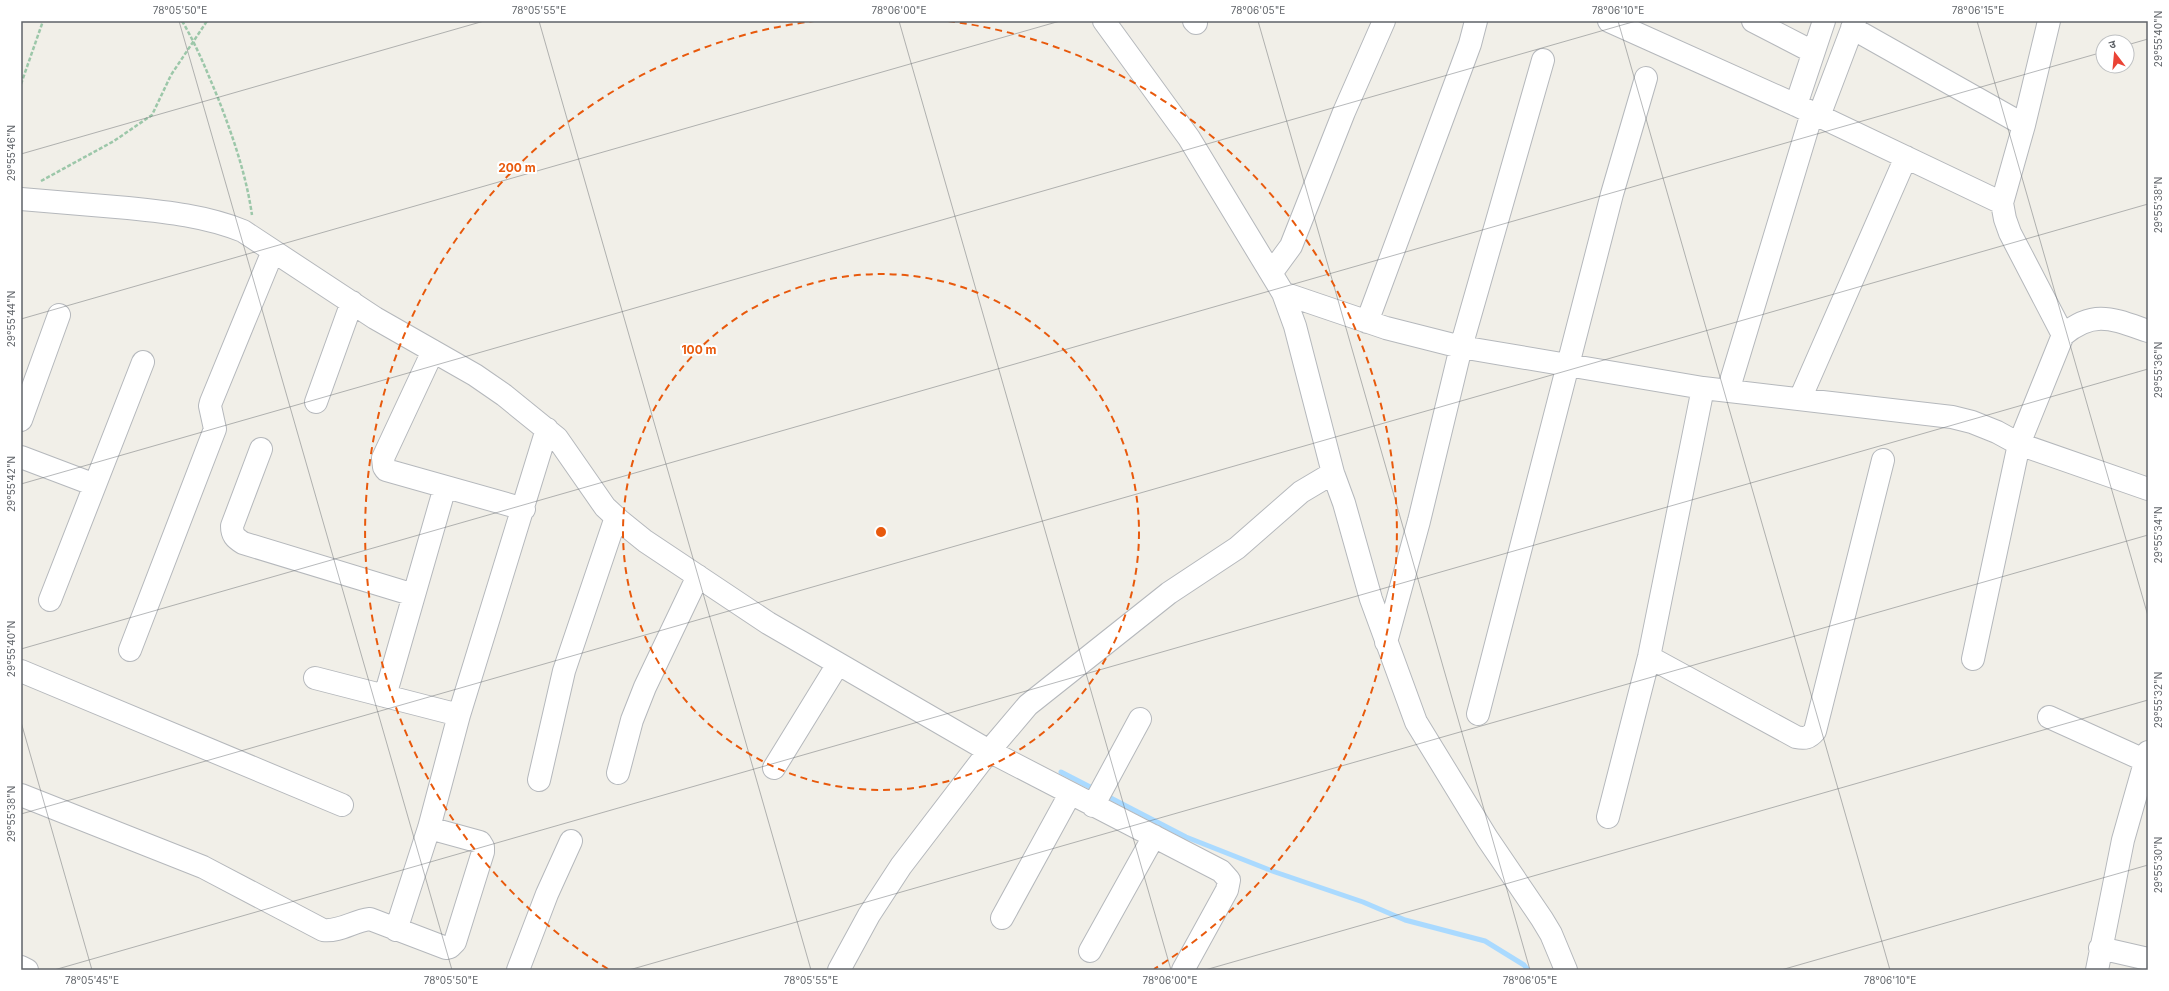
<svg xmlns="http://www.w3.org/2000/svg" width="2169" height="991" viewBox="0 0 2169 991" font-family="Inter,'Noto Sans Devanagari',sans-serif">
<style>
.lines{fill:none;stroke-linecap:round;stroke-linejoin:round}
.stream{stroke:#aadaff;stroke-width:5}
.minor-casing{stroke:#b5b8bc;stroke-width:24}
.path{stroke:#9cc7a9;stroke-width:2.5;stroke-dasharray:4 2;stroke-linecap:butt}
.minor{stroke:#fff;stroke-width:22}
.ticks{fill:none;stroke:#5f6368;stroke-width:1;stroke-opacity:0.45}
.ring{fill:none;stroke:#e8590c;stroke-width:2;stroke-dasharray:7 5}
.centre{fill:#e8590c;stroke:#fff;stroke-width:2}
.ring-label{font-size:12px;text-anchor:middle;font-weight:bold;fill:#e8590c;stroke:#fff;stroke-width:4;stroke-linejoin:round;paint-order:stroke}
.neatline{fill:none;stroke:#5f6368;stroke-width:1.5}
.ticks-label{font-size:10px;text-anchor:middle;fill:#5f6368}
</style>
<rect width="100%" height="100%" fill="#f1efe8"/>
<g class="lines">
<path class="stream" d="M1061 772 1096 790
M1105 795 1186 837 1275 872 1363 902 1405 920 1485 941 1524 965 1528 970"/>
<defs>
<path id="minor" d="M1104 21 1189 138 1283 293 1295 326 1333 473 1344 503 1371 599 1416 722 1487 838 1542 919 1551 934 1566 970
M1194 21 1196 23
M1609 21 1796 105 2002 203
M1753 21 1813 52
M2049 21 2024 125 2002 203 2005 219 2010 233 2063 335
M1852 28 2024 125
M1796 105 1824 21
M1819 116 1855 21
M21 199C57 202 93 205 128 208 167 212 206 216 243 231L375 318 475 375 504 395 557 438 605 507 619 520 645 541 768 623 989 751 1221 871 1229 880 1227 890 1183 970
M1272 272 1291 246 1344 112 1384 21
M1283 293 1386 328 1461 347 1703 388 1952 417 1972 422 1997 432 2019 444 2148 489
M1367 322 1470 44 1476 21
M433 351 383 458 384 467 386 470 524 509
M1728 391 1812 113
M1800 399 1906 157
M316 402 352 302
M21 420 59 315
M261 449 232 526C232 535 235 538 243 543L414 595
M21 457 95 485
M50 600 143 362
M1386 642 1419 521 1461 347 1543 60
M130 650 215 429 210 406 211 402 273 251
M1649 657 1796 737C1805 739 1809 738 1815 731L1883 460
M1973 659 2019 444 2063 335C2094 309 2113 319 2148 331
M21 671 342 805
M315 678 459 715
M385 696 445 487
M1478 714 1612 194 1646 78
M2049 717 2144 760
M774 768 838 664
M618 773 632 720 645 687 698 576
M539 780 564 671 616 517
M21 795 203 867 323 930C340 932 353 921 370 919L446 948 450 947 455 942 483 852V847L480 842 429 828
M1093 806 1140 719
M1608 817 1649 657 1703 388
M1002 918 1070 794
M396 930 429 828 459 715 547 429
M2100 948 2148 959
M1090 951 1154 836
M21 967 27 970
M518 970 547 894 571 841
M839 970 869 915 901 866 989 751 1028 705 1169 593 1237 548 1301 492 1333 473
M2097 970 2123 840 2148 752"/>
</defs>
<use href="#minor" class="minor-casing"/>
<path class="path" d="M182 21C197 46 207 72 218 98 233 137 246 174 252 215
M21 84 43 21
M41 181 114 141 152 115 171 75 207 21"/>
<use href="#minor" class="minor"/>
</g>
<path class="ticks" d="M179 21 452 970M539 21 811 970M899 21 1171 970M1258 21 1530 970M1618 21 1890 970M1977 21 2148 616M2127 45 2148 39M21 154 484 21M21 319 1060 21M21 484 1636 21M21 649 2103 52M21 722 92 970M21 814 2148 204M54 970 2148 369M629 970 2148 535M1205 970 2148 700M1781 970 2148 865"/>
<g class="ring">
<circle cx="881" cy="532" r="258"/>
<path d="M608 969A515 515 0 0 1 814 21M948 21A515 515 0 0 1 1154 969"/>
</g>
<circle cx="881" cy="532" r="6" class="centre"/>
<g class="ring-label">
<text x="517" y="172">200 m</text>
<text x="699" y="354">100 m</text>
</g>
<rect width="2169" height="991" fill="none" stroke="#ffffff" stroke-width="44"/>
<g transform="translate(2115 54) rotate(344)"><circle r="19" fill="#ffffff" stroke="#bfc1c3"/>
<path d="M0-3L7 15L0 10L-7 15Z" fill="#ea4335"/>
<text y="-6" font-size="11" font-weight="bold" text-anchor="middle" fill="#5f6368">उ</text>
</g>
<rect x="22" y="22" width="2125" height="947" class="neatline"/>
<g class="ticks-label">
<text x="180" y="14">78°05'50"E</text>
<text x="539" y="14">78°05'55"E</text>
<text x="899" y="14">78°06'00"E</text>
<text x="1258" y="14">78°06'05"E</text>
<text x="1618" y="14">78°06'10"E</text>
<text x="1978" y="14">78°06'15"E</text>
<text transform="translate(2158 39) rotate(-90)" y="4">29°55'40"N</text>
<text transform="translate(11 153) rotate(-90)" y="4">29°55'46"N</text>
<text transform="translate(2158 205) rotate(-90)" y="4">29°55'38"N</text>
<text transform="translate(11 319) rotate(-90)" y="4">29°55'44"N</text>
<text transform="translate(2158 370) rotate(-90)" y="4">29°55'36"N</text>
<text transform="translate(11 484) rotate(-90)" y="4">29°55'42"N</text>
<text transform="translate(2158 535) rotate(-90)" y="4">29°55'34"N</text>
<text transform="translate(11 649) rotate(-90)" y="4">29°55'40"N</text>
<text transform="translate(2158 700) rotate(-90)" y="4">29°55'32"N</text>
<text transform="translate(11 814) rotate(-90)" y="4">29°55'38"N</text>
<text transform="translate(2158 865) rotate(-90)" y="4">29°55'30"N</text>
<text x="92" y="984">78°05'45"E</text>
<text x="451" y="984">78°05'50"E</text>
<text x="811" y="984">78°05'55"E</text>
<text x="1170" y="984">78°06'00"E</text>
<text x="1530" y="984">78°06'05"E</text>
<text x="1890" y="984">78°06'10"E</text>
</g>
</svg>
